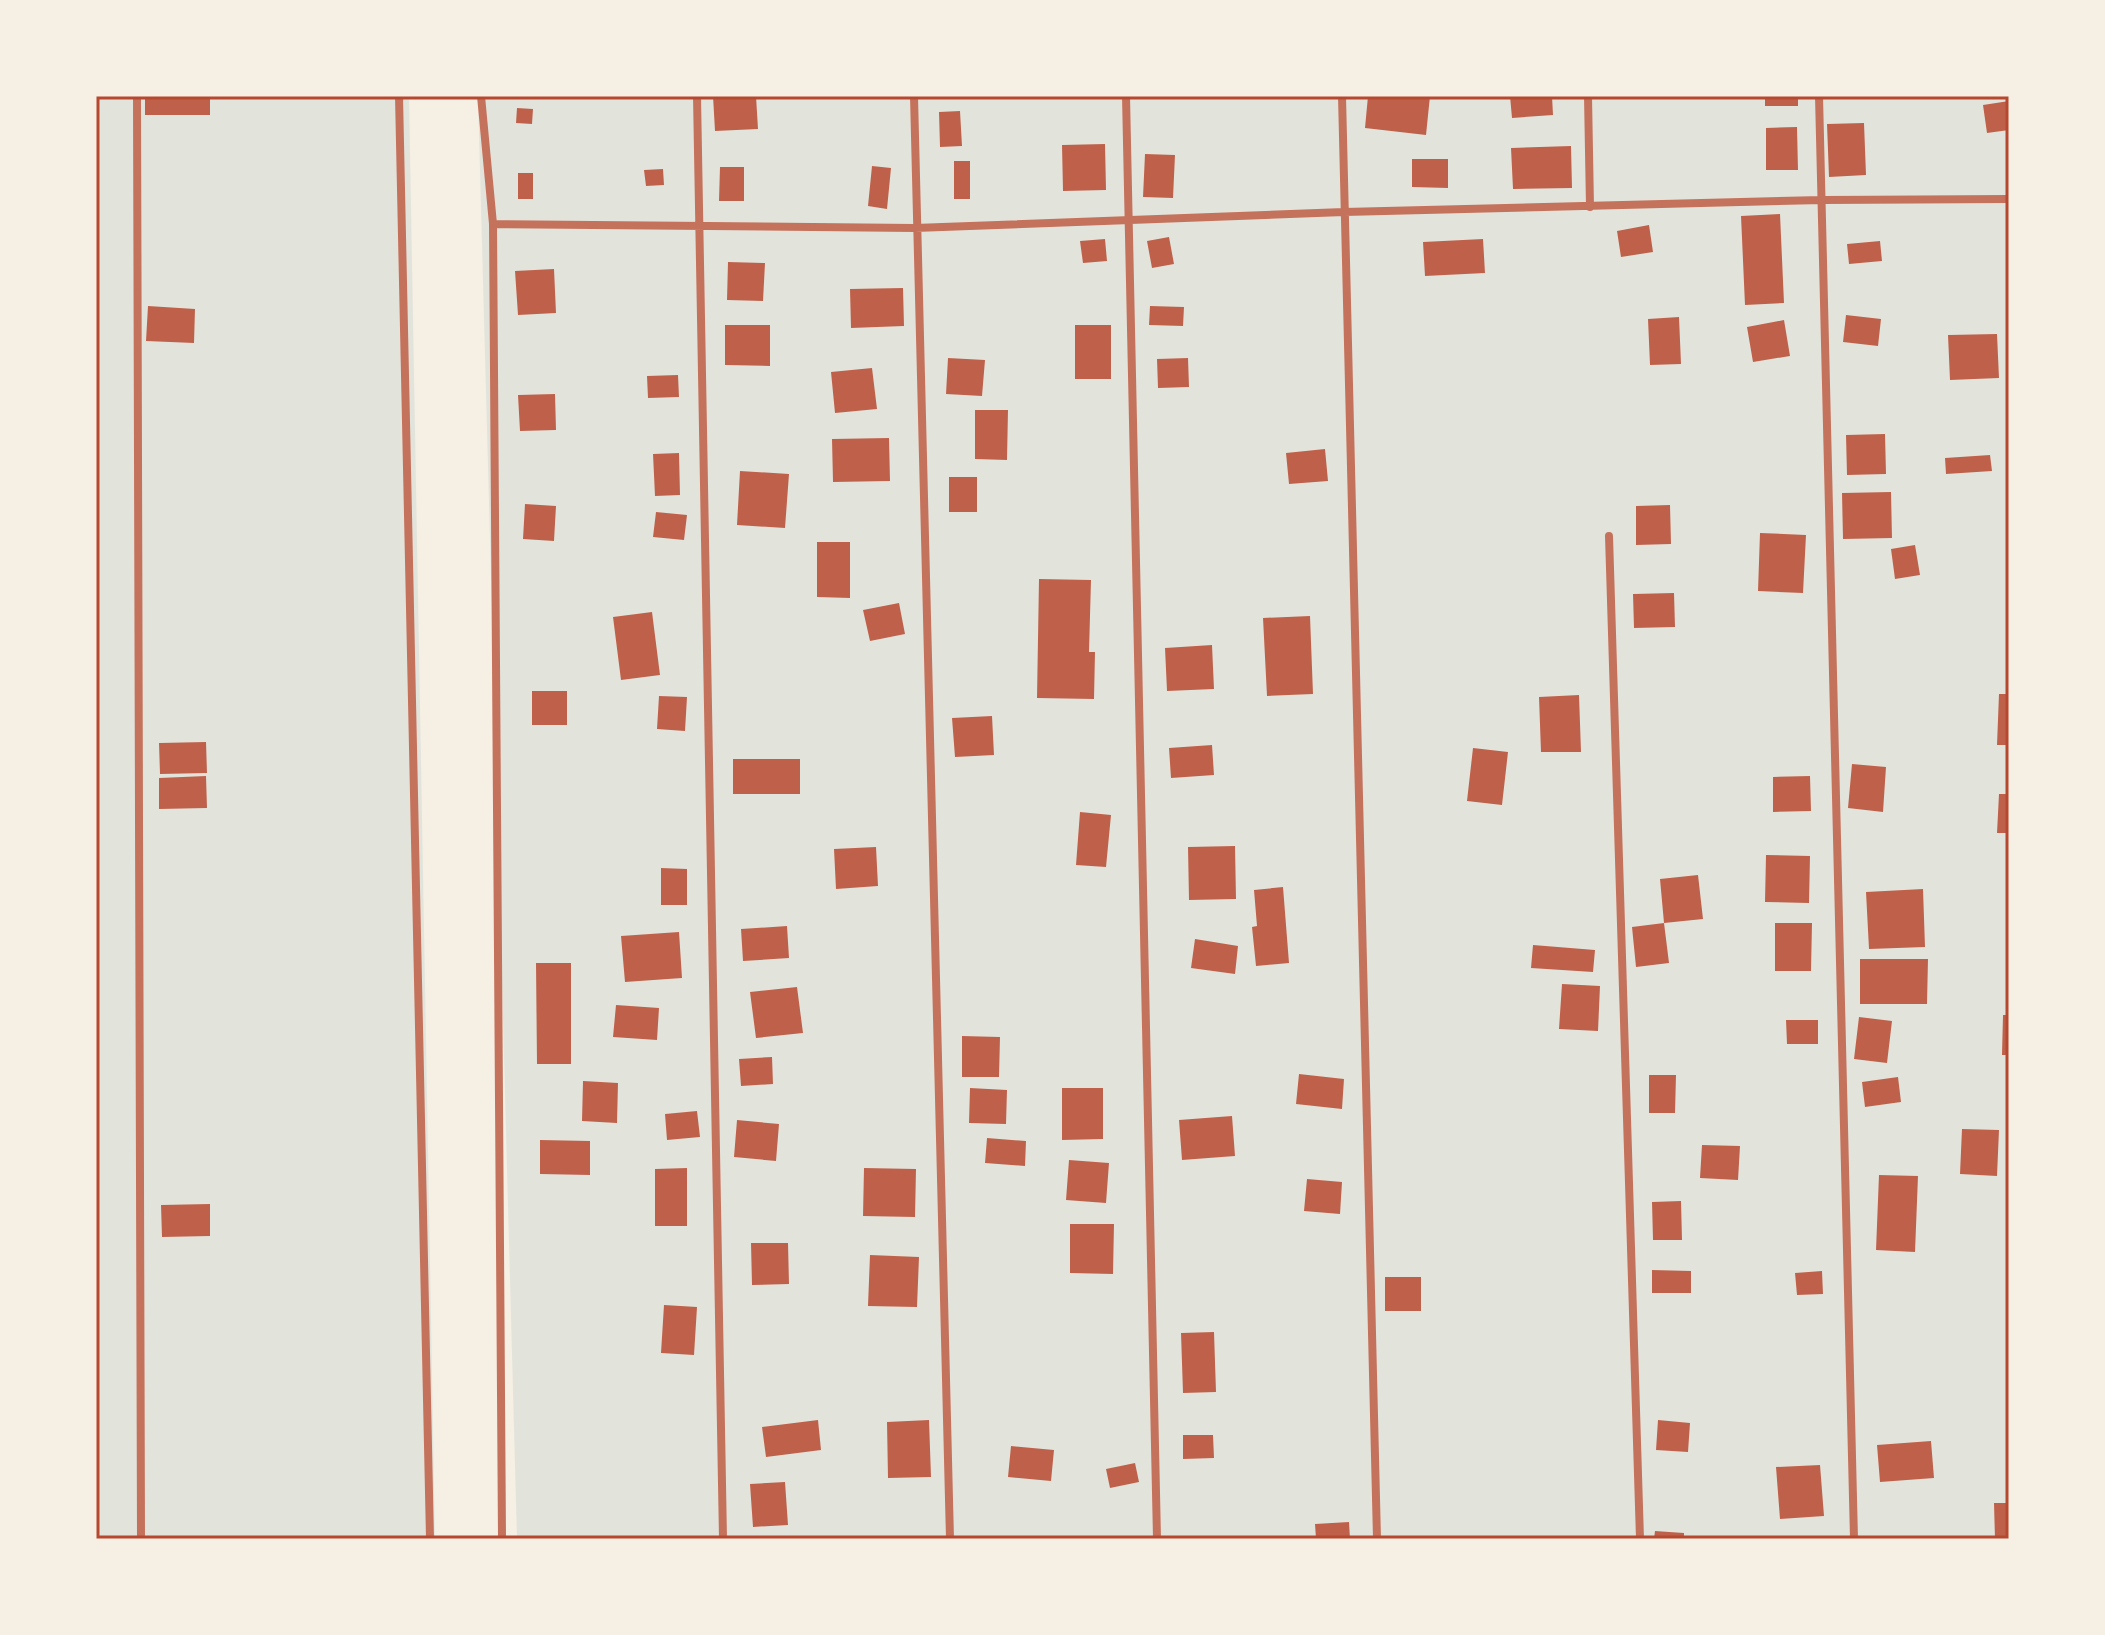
<svg xmlns="http://www.w3.org/2000/svg" width="2105" height="1635" viewBox="0 0 2105 1635" font-family="Montserrat,sans-serif">
<style>
.green{fill:#e2e4dc}
.building{fill:#bf614a}
.lines{fill:none;stroke-linecap:round;stroke-linejoin:round}
.minor{stroke:#c5725c;stroke-width:8}
.neatline{fill:none;stroke:#b5482f;stroke-width:3}
</style>
<rect width="100%" height="100%" fill="#f6efe4"/>
<path class="green" d="M96 96H409L435 1539H96Z
M478 96H2009V1539H517Z"/>
<path class="building" d="M145 96H210V115H145Z
M713 96H756L758 129 715 131Z
M1368 96H1430L1426 135 1365 128Z
M1510 96H1552L1553 115 1512 118Z
M1765 96H1798V106H1765Z
M2009 101V130L1987 133 1983 105Z
M517 108 533 109 532 124 516 123Z
M960 111 962 146 940 147 939 112Z
M1864 123 1866 175 1829 177 1827 124Z
M1797 127 1798 170H1766V128Z
M1105 144 1106 190 1063 191 1062 145Z
M1571 146 1572 188 1513 189 1511 148Z
M1145 154 1175 155 1173 198 1143 197Z
M1412 159H1448V188L1412 187Z
M954 161H970V199H954Z
M872 166 891 168 887 209 868 206Z
M720 167H744V201H719Z
M663 169 664 185 646 186 644 170Z
M518 173H533V199H518Z
M1780 214 1784 303 1745 305 1741 216Z
M1649 225 1653 252 1621 257 1617 231Z
M1169 237 1174 264 1152 268 1147 241Z
M1105 239 1107 261 1083 263 1080 241Z
M1483 239 1485 273 1425 276 1423 242Z
M1880 241 1882 261 1849 264 1847 244Z
M728 262 765 263 763 301 727 300Z
M554 269 556 313 518 315 515 271Z
M903 288 904 326 851 328 850 289Z
M148 306 195 309 194 343 146 341Z
M1150 306 1184 307 1183 326 1149 325Z
M1846 315 1881 319 1878 346 1843 342Z
M1679 317 1681 364 1650 365 1648 319Z
M1784 320 1790 356 1753 362 1747 327Z
M725 325H770V366L725 365Z
M1075 325H1111V379H1075Z
M1997 334 1999 378 1950 380 1948 335Z
M948 358 985 360 982 396 946 394Z
M1188 358 1189 387 1158 388 1157 359Z
M872 368 877 409 835 413 831 372Z
M678 375 679 397 648 398 647 376Z
M96 383H99V421H96Z
M555 394 556 430 520 431 518 395Z
M975 410H1008L1007 460 975 459Z
M1885 434 1886 474 1847 475 1846 435Z
M889 438 890 481 833 482 832 439Z
M1325 449 1328 481 1289 484 1286 453Z
M679 453 680 495 655 496 653 454Z
M1990 455 1992 471 1946 474 1945 458Z
M740 471 789 474 785 528 737 525Z
M949 477H977V512H949Z
M1891 492 1892 538 1843 539 1842 493Z
M525 504 556 506 554 541 523 539Z
M1670 505 1671 544 1636 545V506Z
M656 512 687 515 684 540 653 537Z
M1760 533 1806 535 1803 593 1758 591Z
M817 542H850V598L817 597Z
M1915 545 1920 575 1895 579 1891 549Z
M1039 579 1091 580 1089 652H1095L1094 699 1037 698Z
M1674 593 1675 627 1634 628 1633 594Z
M899 603 905 634 870 641 863 610Z
M652 612 660 675 621 680 613 617Z
M1310 616 1313 694 1267 696 1263 618Z
M1212 645 1214 689 1167 691 1165 648Z
M532 691H567V725H532Z
M1999 694H2009V745H1997Z
M1579 695 1581 752H1541L1539 697Z
M659 696 687 697 685 731 657 729Z
M992 716 994 755 955 757 952 718Z
M206 742 207 773 160 774 159 743Z
M1212 745 1214 775 1171 778 1169 748Z
M1473 748 1508 752 1502 805 1467 801Z
M733 759H800V794H733Z
M1852 764 1886 767 1883 812 1848 808Z
M206 776 207 808 159 809V778Z
M1810 776 1811 811 1773 812V777Z
M1999 794H2009V833H1997Z
M1080 812 1111 815 1106 867 1076 865Z
M1235 846 1236 899 1189 900 1188 847Z
M876 847 878 886 836 889 834 849Z
M1766 855 1810 856 1809 903 1765 902Z
M661 868 687 869V905H661Z
M1698 875 1703 919 1664 923 1660 879Z
M1283 887 1289 963 1256 966 1252 927 1257 926 1254 890Z
M1923 889 1925 947 1869 949 1866 892Z
M1664 923 1669 963 1636 967 1632 927Z
M1775 923H1812L1811 971H1775Z
M787 926 789 958 743 961 741 929Z
M679 932 682 978 625 982 621 936Z
M1195 939 1238 946 1235 974 1191 968Z
M1533 945 1595 950 1593 972 1531 968Z
M1860 959H1928L1927 1004H1860Z
M536 963H571V1064H537Z
M1562 984 1600 986 1598 1031 1559 1029Z
M797 987 803 1033 756 1038 750 992Z
M616 1005 659 1008 657 1040 613 1037Z
M2003 1015H2009V1055H2002Z
M1859 1017 1892 1021 1887 1063 1854 1059Z
M1786 1020H1818V1044H1787Z
M962 1036 1000 1037 999 1077H962Z
M772 1057 773 1084 741 1086 739 1059Z
M1299 1074 1344 1079 1342 1109 1296 1104Z
M1649 1075H1676L1675 1113H1649Z
M1898 1077 1901 1102 1865 1107 1862 1082Z
M583 1081 618 1083 617 1123 582 1121Z
M970 1088 1007 1090 1006 1124 969 1123Z
M1062 1088H1103V1139L1062 1140Z
M697 1111 700 1137 667 1140 665 1114Z
M1232 1116 1235 1156 1182 1160 1179 1120Z
M737 1120 779 1124 776 1161 734 1157Z
M1962 1129 1999 1130 1997 1176 1960 1174Z
M987 1138 1026 1141 1025 1166 985 1163Z
M540 1140 590 1141V1175L540 1174Z
M1702 1145 1740 1146 1738 1180 1700 1178Z
M1069 1160 1109 1163 1106 1203 1066 1200Z
M687 1168V1226H655V1169Z
M864 1168 916 1169 915 1217 863 1216Z
M1879 1175 1918 1176 1915 1252 1876 1250Z
M1307 1179 1342 1182 1340 1214 1304 1211Z
M1681 1201 1682 1240H1653L1652 1202Z
M210 1204V1236L162 1237 161 1205Z
M1070 1224H1114L1113 1274 1070 1273Z
M751 1243H788L789 1284 752 1285Z
M870 1255 919 1257 917 1307 868 1306Z
M1652 1270 1691 1271V1293H1652Z
M1822 1271 1823 1294 1797 1295 1795 1273Z
M1385 1277H1421V1311H1385Z
M664 1305 697 1307 694 1355 661 1353Z
M1214 1332 1216 1392 1183 1393 1181 1333Z
M818 1420 821 1450 766 1457 762 1427Z
M929 1420 931 1477 888 1478 887 1422Z
M1658 1420 1690 1423 1688 1452 1656 1450Z
M1183 1435H1213L1214 1458 1183 1459Z
M1931 1441 1934 1478 1880 1482 1877 1445Z
M1011 1446 1054 1450 1051 1481 1008 1477Z
M1135 1463 1139 1482 1110 1488 1106 1469Z
M1820 1465 1824 1516 1780 1519 1776 1467Z
M785 1482 788 1525 753 1527 750 1484Z
M1994 1503H2009V1539H1995Z
M1349 1522 1350 1539H1316L1315 1524Z
M1655 1531 1684 1533V1539H1654Z"/>
<g class="lines">
<path class="minor" d="M137 96 141 1539
M399 96 430 1539
M481 96 493 224 502 1539
M697 96 723 1539
M914 96 950 1539
M1126 96 1157 1539
M1342 96 1377 1539
M1588 96 1590 207
M1819 96 1854 1539
M493 224 915 228 1344 212 1822 200 2009 199
M1609 536 1640 1539"/>
</g>
<rect width="2105" height="1635" fill="none" stroke="#f6efe4" stroke-width="196"/>
<rect x="98" y="98" width="1909" height="1439" class="neatline"/>
</svg>
